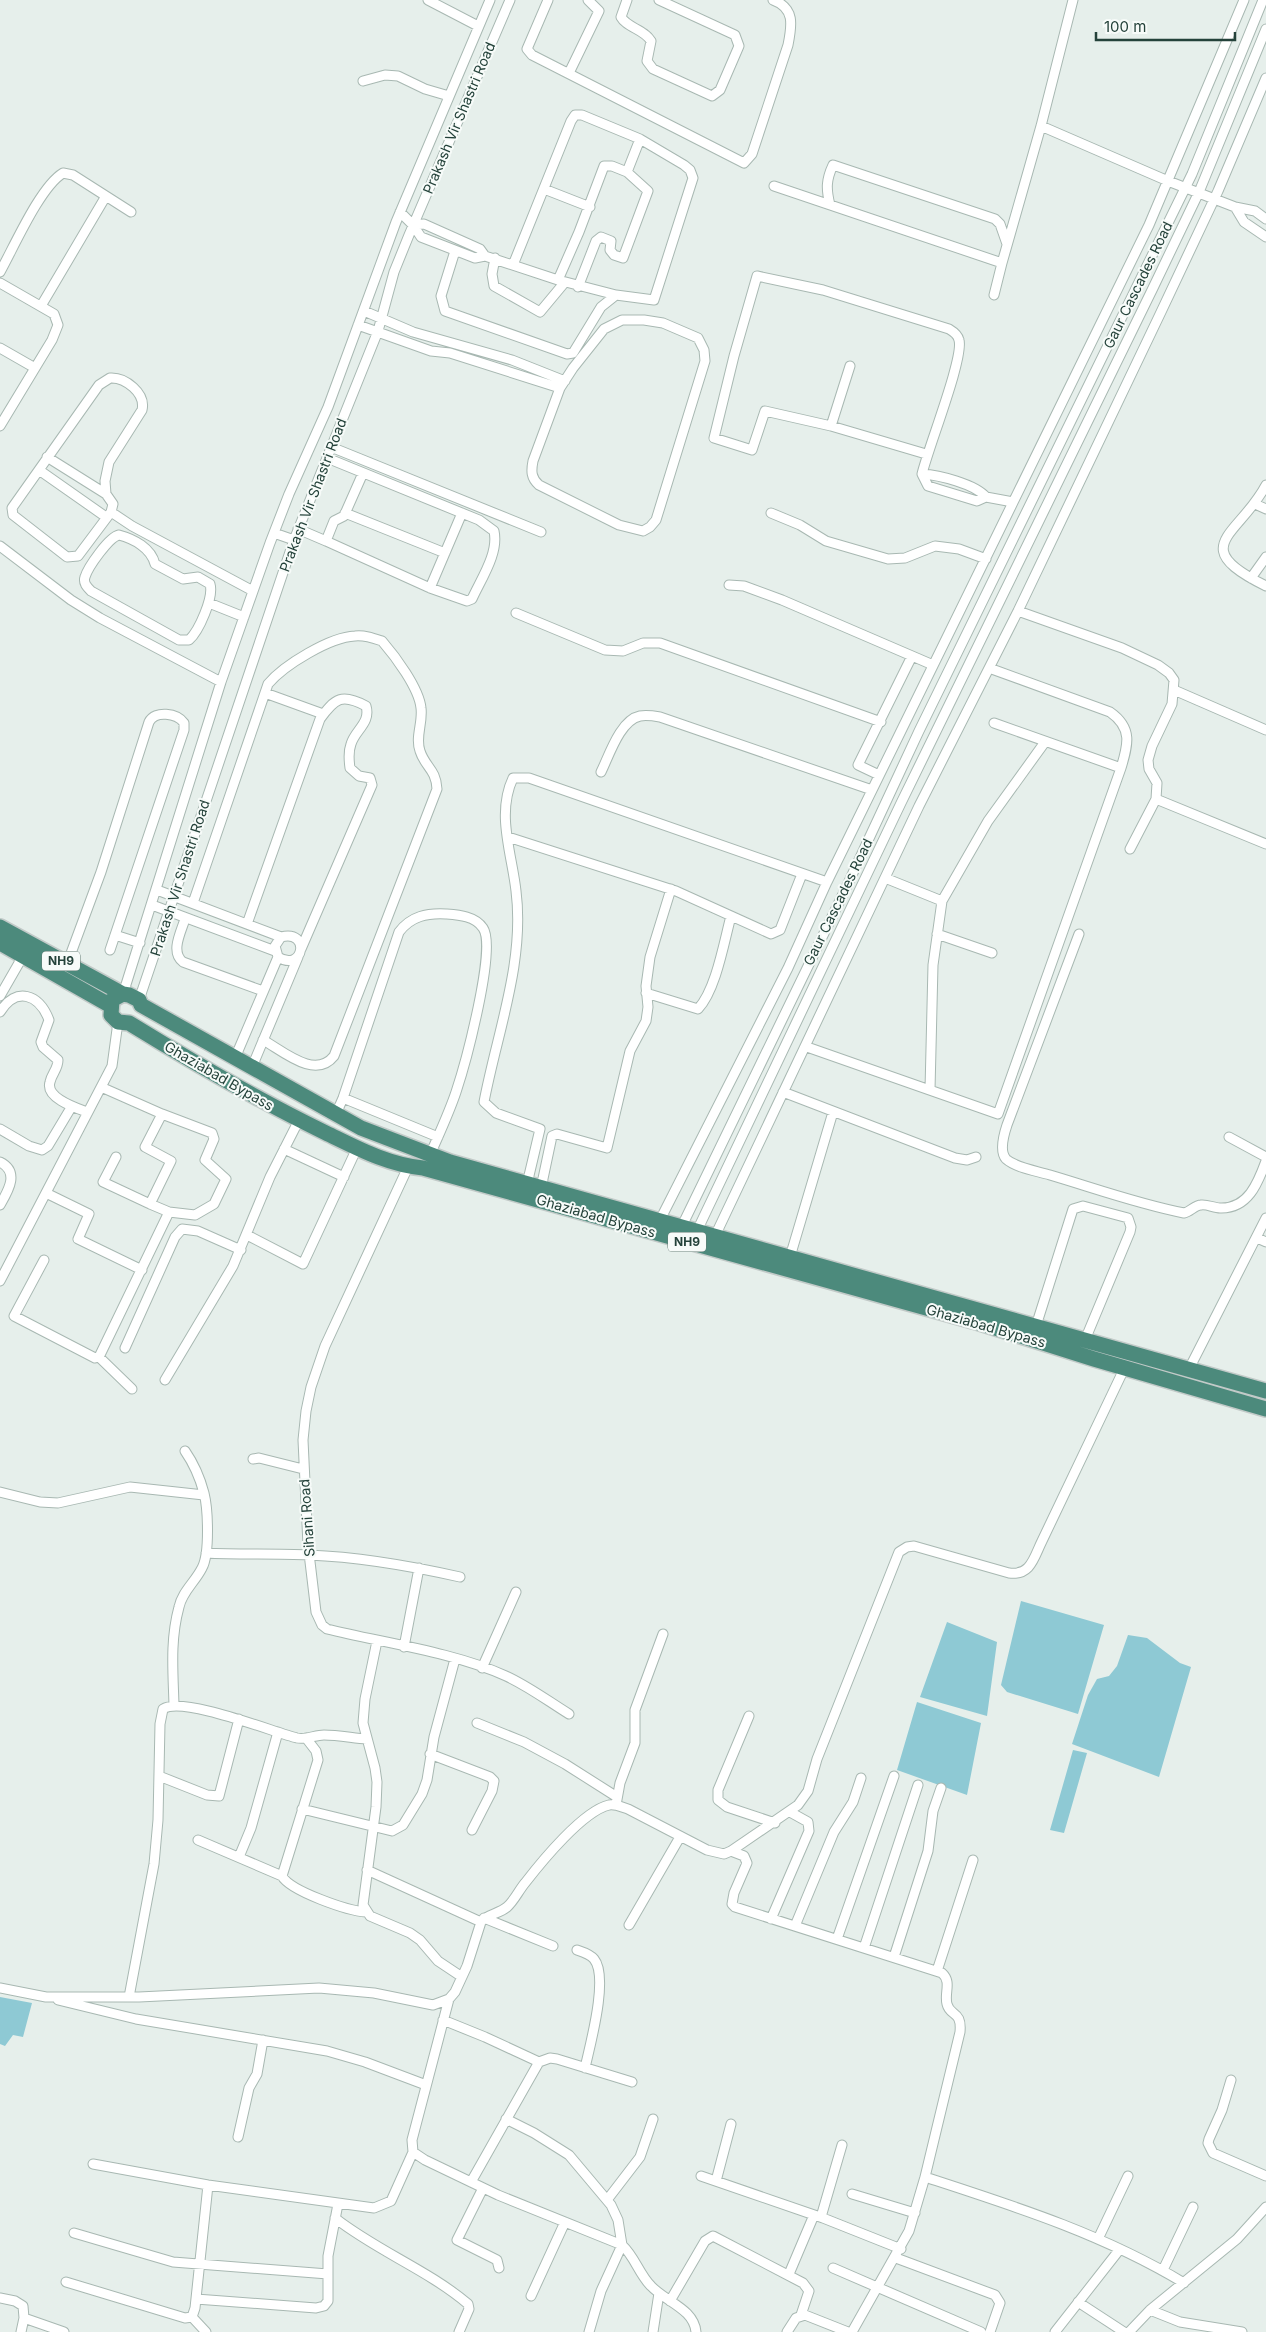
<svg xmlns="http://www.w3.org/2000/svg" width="1266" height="2332" viewBox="0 0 1266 2332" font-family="Inter,sans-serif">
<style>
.water{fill:#8ec9d4}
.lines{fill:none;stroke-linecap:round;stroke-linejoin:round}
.minor-casing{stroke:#a8b8b2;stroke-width:11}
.trunk-casing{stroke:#c2cac8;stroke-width:18}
.minor{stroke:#fff;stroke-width:9}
.trunk{stroke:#4c8a7c;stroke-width:15}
.labels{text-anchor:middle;stroke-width:4;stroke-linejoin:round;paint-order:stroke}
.shield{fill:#f7fbf9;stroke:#637a73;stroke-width:1}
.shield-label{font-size:12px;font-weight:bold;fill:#24423a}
.street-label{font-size:14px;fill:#24423a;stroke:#f7fbf9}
</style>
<rect width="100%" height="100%" fill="#e6efeb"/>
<path class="water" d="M1021 1601 1104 1625 1078 1714 1007 1692 1001 1685Z
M947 1622 997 1642 987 1716 920 1697Z
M1128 1635 1147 1638 1180 1663 1191 1667 1159 1777 1072 1744 1088 1695 1097 1679 1109 1676 1117 1666Z
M917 1702 981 1723 967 1795 897 1770Z
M1073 1750 1087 1753 1064 1833 1050 1830Z
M0 1997 32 2003 23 2037 13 2035 5 2046 0 2044Z"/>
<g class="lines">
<defs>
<path id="minor" d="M428 0 478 26
M548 0 527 49 532 55 744 163 752 154 788 45C792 25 795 8 773 0
M627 0 621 17C627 28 644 29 651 41L647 61 653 69 712 96 720 90 739 46 735 35 659 0
M569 73 599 11 588 0
M363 81 385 75 398 76 425 89 449 96
M1041 126 1168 181 1235 207 1255 211 1266 219
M774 186 1002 263 1041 126 1073 0
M544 189 590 207
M830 205C826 189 826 180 833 165L995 219 1000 224 1007 244
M1235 207 1244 222 1266 237
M400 212 413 225 421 237 475 258 485 256 480 249 424 224 413 225
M455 251 441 296 445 311 567 354 573 353 601 307 616 295 558 280
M485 256 558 280 579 232 604 166H612L627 172 640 139
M495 258 492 274 494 286 540 312 565 282
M513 265 571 121 575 115H582L640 139 684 165 690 170 693 178 654 300 616 295
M0 272C14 247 40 187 63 173L73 175 131 212
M0 283 54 314 58 325 52 340 0 426
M578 287 596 241 601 237 611 241 610 250 614 255 623 258 648 191 627 172
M994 295 1002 263
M41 306 106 196
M364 311 413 332 512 360 565 381
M622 320H644L663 323 698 338 704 350 705 361 656 520 650 527 643 531 619 525 539 485C531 478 531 471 533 461L560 388 573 368 604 329Z
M358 325 431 351 450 353 560 388
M0 348 35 368
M850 366 831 426 765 411 752 450 714 438 734 356 757 276 823 290 949 329C954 332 958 335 959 340 964 358 928 448 922 474L928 486 977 501 986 497
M110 378C125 377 146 393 142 410L109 462 105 481 106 494 113 504 111 512 78 556 67 557 13 515 12 508 99 385Z
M831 426 926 454
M331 447 541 532
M47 457 106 494
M39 470 106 517
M922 474C939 475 975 484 986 497L1013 502
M1266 485C1239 536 1185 546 1266 586
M1255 504 1266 509
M111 512 132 526 253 591
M345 513 445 553
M771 513 800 525 826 541 888 559 905 558 935 546 959 549 986 559
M298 529 326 541 334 521 344 516 363 473
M274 533 294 540
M119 535C134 539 151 548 155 564L183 579 198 577 210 584C214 597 199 631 189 640H179L91 591C87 587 83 583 85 577 88 567 109 537 119 535Z
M326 541 430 588 467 601 472 599C481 579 499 553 494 531L479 520 327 458
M0 546 71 600 100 618 221 682
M1251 578 1266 557
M729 585 744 586 782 600 933 665
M430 588 462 513
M209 603 244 617
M1018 611 1122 648 1158 665 1169 673 1174 680 1172 704 1152 746 1148 760 1149 769 1157 783 1156 799 1130 849
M516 613 605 650 623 651 643 643H660L881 722
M1174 690 1266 730
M265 693 323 714
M994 723 1121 768
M601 772C609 756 620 720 640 716 646 715 654 716 660 717L872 790
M879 775 858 765 912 656
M1156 799 1266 844
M508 837 676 891 771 934 780 930 802 874
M885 878 942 901 988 821 1045 742
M157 890 281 937C311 929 304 973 278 957L275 946 281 937
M193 903 268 684C284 665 330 637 355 636 365 635 373 638 382 641 395 656 419 688 421 708 423 723 415 737 420 751 425 767 436 769 437 789L334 1056C315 1080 283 1051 263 1040
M152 905 275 951
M185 919C181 932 170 952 183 962L263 991
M247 924 320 719C335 698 342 693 366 706 371 723 355 730 351 744 348 752 349 761 350 768L359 776 370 778 372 785 301 949
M937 934 992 953
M1079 934 1007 1125C1004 1134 999 1151 1006 1159 1016 1168 1037 1171 1050 1175 1094 1188 1138 1204 1184 1213 1190 1212 1195 1205 1201 1205 1207 1204 1214 1208 1220 1208 1248 1209 1258 1183 1266 1161
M115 935 140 943
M67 964 101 872 149 722C155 710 177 713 184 723V730L110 950
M646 993 698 1009C716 990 724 942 731 916
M123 994 221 682 270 543 289 494 328 407 396 222 490 0
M0 996 23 956
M139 1000 294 540 378 331 394 272 409 235 510 0
M0 1012C16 986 39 994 49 1020L41 1042 43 1047 58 1060C58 1069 52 1073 50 1082 45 1098 76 1108 87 1112
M807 1047 998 1114 1121 768C1128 745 1133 728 1110 712L989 668
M235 1058 278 957
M252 1067 298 957
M930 1090 933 965 942 901
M783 1092 955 1158 967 1160 976 1157
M343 1098 438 1137
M162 1114 145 1147 171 1161 150 1204 169 1212
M336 1114 343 1098 399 932C411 916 427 913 446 914 459 915 475 916 483 928 497 948 465 1065 456 1092 449 1113 439 1134 430 1155
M0 1129 29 1146 42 1150 48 1146 72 1106
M1229 1137 1266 1157
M284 1149 344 1177
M116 1157 103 1182 150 1204
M0 1162C20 1172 8 1191 0 1205
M408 1167 325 1346 311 1387 306 1411 303 1440 308 1545 316 1612 322 1625 327 1629C384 1643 453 1652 506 1676 528 1686 548 1701 569 1714
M527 1184 540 1129 496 1113 484 1102C497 1033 525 962 516 891 512 854 496 814 513 778H529L827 882
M541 1188 552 1136 557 1134 607 1148 630 1051 646 1021 648 1007 646 986 650 957 671 889
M46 1193 89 1214 78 1239 142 1270
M660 1220 788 968 827 882 1149 225 1244 0
M680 1230 845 890 919 731 1192 174 1263 0
M247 1235 303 1264 357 1148
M695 1235 901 803 1153 288 1199 192 1266 29
M715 1236 919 806 1018 611 1161 312 1218 191 1266 78
M1257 1238 1266 1242
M790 1257 833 1112
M44 1260 14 1316 95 1358 99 1357 169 1212 195 1215 214 1204 226 1179 205 1160 214 1139 212 1133 162 1114 101 1087
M0 1281 112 1066 118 1022
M1036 1326 1073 1209 1083 1206 1128 1218 1131 1227 1130 1232 1085 1340
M125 1348 175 1237 182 1229 198 1231 241 1250
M99 1357 132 1389
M1189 1369 1266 1218
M165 1380 233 1266 270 1177 299 1120
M253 1459 259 1458 303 1469
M0 1492 40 1502 58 1503 130 1487 204 1495
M206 1553C240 1555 275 1553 309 1555 360 1557 411 1566 460 1577
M377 1641 365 1699 363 1723 375 1768 377 1782 376 1807 363 1905 370 1916 410 1933 420 1940 438 1961 462 1977
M404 1647 419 1568
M482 1668 516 1592
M174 1705C173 1671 170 1640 179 1607 182 1592 195 1582 202 1568 210 1553 208 1509 204 1493 200 1478 194 1464 185 1451
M749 1716 718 1790V1800L727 1807 775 1823
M477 1723 524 1742 565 1764 617 1797
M306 1738 316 1751 318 1760 282 1876C290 1891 348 1911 366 1912
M430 1754 490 1777 494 1781 492 1791 472 1830
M159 1776 207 1795 219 1796 239 1719
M616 1805 620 1783 635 1743V1710L663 1634
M302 1809 392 1831 403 1825 422 1794 427 1780 434 1737 455 1659
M198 1840 282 1876
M731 1851 744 1856 747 1863 734 1893 732 1904 735 1907 942 1973C952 1982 944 1993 947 2004 950 2017 962 2010 960 2032L925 2177 909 2231 852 2332
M239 1857 251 1828 278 1732
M367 1870 481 1922
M484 1918 553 1946
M771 1919 809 1831 808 1822 790 1812
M629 1925 680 1837
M795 1926 834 1832 853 1802 861 1778
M837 1939 894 1776
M864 1948 918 1785
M577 1950C583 1952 590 1954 594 1959 609 1977 590 2045 585 2068
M894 1957 928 1851 933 1811 941 1788
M937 1971 973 1860
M0 1988 46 1997H139L319 1988 374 1993 433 2005 449 1999 455 1992 467 1966 481 1922C487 1914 499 1914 507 1907 514 1901 519 1890 525 1883 542 1861 583 1811 609 1805 616 1804 621 1807 628 1809L707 1850 724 1854 731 1851 798 1805 808 1791 817 1759 899 1552 907 1547 914 1546 1009 1573C1031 1576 1034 1557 1042 1541L1125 1367
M129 1997 154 1864 158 1820 160 1724 163 1709C183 1696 273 1732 297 1738 306 1740 315 1735 324 1735 338 1735 353 1738 367 1739
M449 1999 412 2140 413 2152 425 2160 498 2195 622 2245C635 2257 639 2274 651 2286 666 2302 694 2309 696 2332
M58 2000 136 2019 327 2051 365 2062 426 2085
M443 2020 485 2037 539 2062
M1231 2080 1222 2110 1209 2139 1208 2143 1213 2153 1266 2176
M506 2119 534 2133 569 2155 611 2205 618 2220 622 2245 601 2291 589 2332
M238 2137 249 2088 257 2074 263 2040
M93 2164 208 2185 374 2208 391 2201 413 2152
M701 2176 823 2218 901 2249
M925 2177C1014 2206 1103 2234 1184 2283
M716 2181 731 2124
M471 2182 539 2062 550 2058 557 2059 632 2082
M483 2188 457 2240 497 2260 499 2268
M852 2194 915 2213
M607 2200 640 2157 653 2119
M821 2217 842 2145
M335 2218C377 2251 428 2270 468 2304L469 2309 459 2332
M74 2233 173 2262 328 2274
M1098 2239 1128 2176
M896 2258 995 2295 1000 2303 990 2332
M833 2268 981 2332
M1163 2270 1193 2207
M789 2274 814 2215
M66 2282 185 2318 192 2317 195 2308 208 2185
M531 2296 565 2222
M0 2298 15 2301 23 2306 24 2318 21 2332
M196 2299 316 2308 324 2306 328 2301V2256L338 2204
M670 2301 705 2241 713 2236 803 2283 809 2291 801 2315
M1078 2302 1124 2332
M1150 2310 1180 2322 1242 2332
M192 2317 206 2332
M24 2318 64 2332
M653 2332 659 2293
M787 2332 796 2318 805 2315 848 2332
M1055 2332 1120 2249
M1129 2332 1150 2310 1237 2239 1266 2207"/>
<path id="trunk" d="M0 927 123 994 129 995 139 1000 141 1005 361 1128 450 1162 1266 1391
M0 943 111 1006
M123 994 112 1000 111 1015 118 1022 129 1023C194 1063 258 1100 326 1133 357 1148 388 1165 423 1168L973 1321 1094 1359 1266 1409"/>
</defs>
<use href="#minor" class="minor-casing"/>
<use href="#trunk" class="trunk-casing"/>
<use href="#minor" class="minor"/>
<use href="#trunk" class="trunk"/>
</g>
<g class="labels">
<g class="shield">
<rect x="42" y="951.5" width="38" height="19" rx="4"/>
<rect x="668" y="1232.5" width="38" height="19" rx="4"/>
</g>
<g class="shield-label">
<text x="61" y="965">NH9</text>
<text x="687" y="1246">NH9</text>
</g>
<g class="street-label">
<text transform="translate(459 118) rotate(-67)" y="5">Prakash Vir Shastri Road</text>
<text transform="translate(1138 285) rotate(-64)" y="5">Gaur Cascades Road</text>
<text transform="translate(313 495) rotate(-69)" y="5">Prakash Vir Shastri Road</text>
<text transform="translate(180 878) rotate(-72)" y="5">Prakash Vir Shastri Road</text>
<text transform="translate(838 902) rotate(-64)" y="5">Gaur Cascades Road</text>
<text transform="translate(219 1076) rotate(30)" y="5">Ghaziabad Bypass</text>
<text transform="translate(596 1216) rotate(16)" y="5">Ghaziabad Bypass</text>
<text transform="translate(986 1326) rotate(16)" y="5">Ghaziabad Bypass</text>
<text transform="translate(307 1518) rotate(-94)" y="5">Sihani Road</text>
</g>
</g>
<path d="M1096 32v8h139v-8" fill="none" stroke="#24423a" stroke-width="2.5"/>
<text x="1104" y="32" font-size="15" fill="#24423a" stroke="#f7fbf9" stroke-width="4" paint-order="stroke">100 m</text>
</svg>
